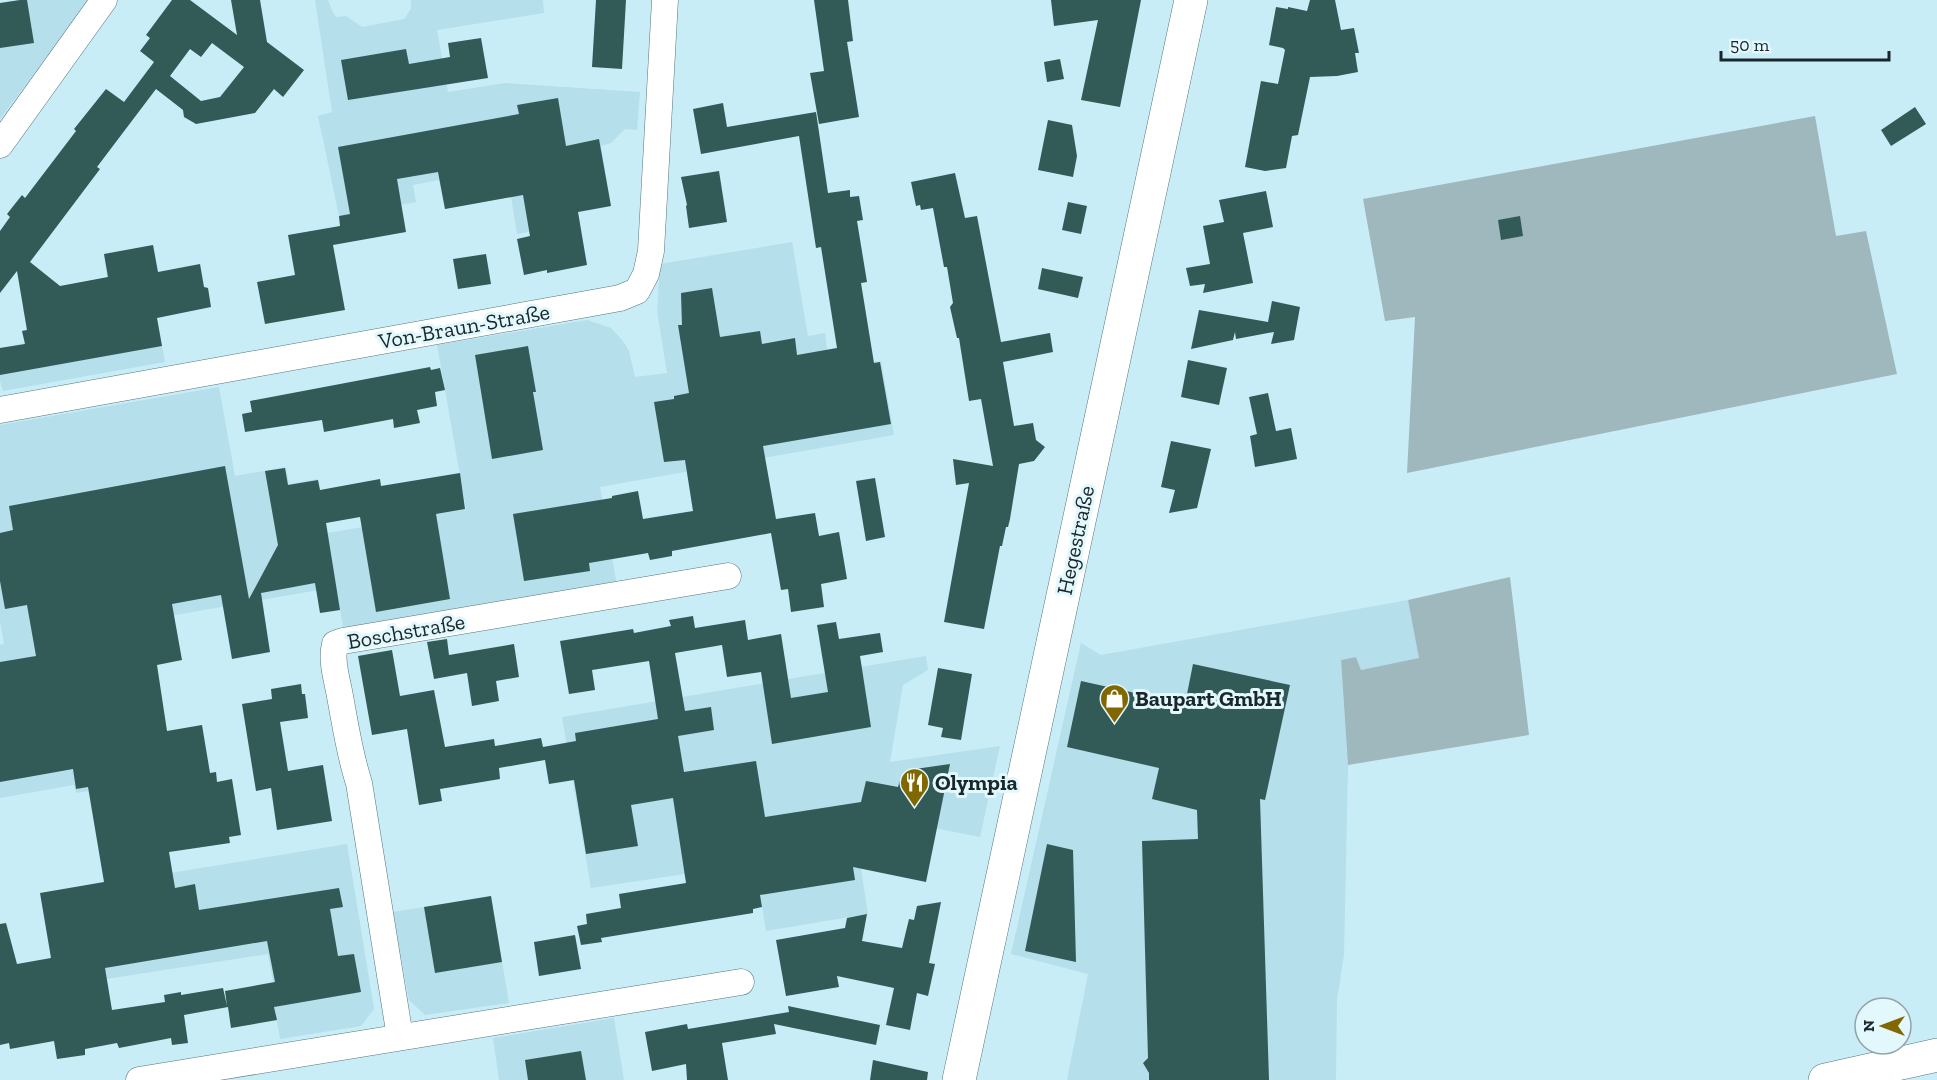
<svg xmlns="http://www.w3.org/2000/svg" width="1937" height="1080" viewBox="0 0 1937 1080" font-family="'Zilla Slab',serif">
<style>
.built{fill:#b4dfeb}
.green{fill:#9fb8be}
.building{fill:#325a57;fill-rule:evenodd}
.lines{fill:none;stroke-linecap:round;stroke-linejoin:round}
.street-casing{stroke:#54757d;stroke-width:27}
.secondary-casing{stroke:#54757d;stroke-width:34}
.street{stroke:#fff;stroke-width:26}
.secondary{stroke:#fff;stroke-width:33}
.labels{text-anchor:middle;stroke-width:6;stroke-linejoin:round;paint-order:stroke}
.street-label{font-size:22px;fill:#19272a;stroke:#e2f8fd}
.poi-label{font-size:22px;font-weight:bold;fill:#19272a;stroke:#e2f8fd;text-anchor:start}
</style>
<rect width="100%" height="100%" fill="#c9edf7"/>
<path class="built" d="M20 0H89L0 119V3Z
M315 0H328L332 11 336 17 346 16 362 27 404 19 411 9V0H543L544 13 437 30 448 92 505 83 640 92 637 130 625 129 611 143 601 146 611 206 578 212 580 223 540 231 530 235 529 232 517 234 511 197 445 209 439 180 413 185 416 202 339 216 318 116 332 112Z
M792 242 808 336 825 333 830 368 881 361 894 435 600 487 617 586 344 632 336 587 107 627 132 784 76 793 74 785 0 798V645L4 644 0 622V425L219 387 235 476 286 467 289 484 318 479 328 533 466 509 437 345 587 320 611 328 623 341 629 351 635 377 667 373 657 311 660 264Z
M153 245 156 262 147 264 165 362 3 391 0 381V348L25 343 22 331 27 329 23 308 43 304 107 277 104 254Z
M1408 600 1420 658 1361 670 1356 657 1341 660 1348 765 1344 955 1337 1000 1336 1080H1067L1088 974 1011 954 1081 643 1101 655Z
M926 656 928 670 903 685 890 762 1000 746 980 837 868 815 855 830 868 914 766 931 752 845 698 872 591 888 562 717Z
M347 844 374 1009 361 1026 280 1039 271 988 274 987 268 954 106 979 91 886Z
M491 896 509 1003 425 1015 409 1000 393 912Z
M614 1018 624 1080H499L493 1038Z"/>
<path class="green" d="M1815 116 1836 236 1866 231 1897 374 1407 473 1415 317 1385 321 1363 199Z
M1510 577 1529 735 1348 765 1341 660 1356 657 1361 670 1419 658 1408 600Z"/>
<path class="building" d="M20 0H27L34 43 0 48V3Z
M172 0H190L237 35 231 0H260L267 42 304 70 283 97 274 89 255 113 196 124 184 117 183 110 156 89 97 167 100 169 30 262 60 286 108 277 104 254 153 245 158 272 200 264 204 287 208 288 211 307 157 318 162 346 0 375V348L25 344 22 331 27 330 17 271 0 293V231L10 217 7 214 22 195 25 198 76 131 74 129 106 89 124 102 154 62 140 51 150 38 146 35ZM212 43 244 67 220 97 201 101 170 76 190 49 201 57Z
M596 0H626L622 69 592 67Z
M814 0H848L853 41 847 42 859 117 819 124 810 73 824 71Z
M1051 0H1141L1120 107 1081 100 1098 20 1054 26Z
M1310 0H1335L1341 30 1354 28 1359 53H1355L1358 72 1337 76 1310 77 1298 135 1292 136 1286 168 1265 171 1245 167 1261 81 1278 84 1285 50 1283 48 1269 45 1276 7 1288 9V7L1307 11Z
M481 38 488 78 348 100 341 60 406 49 409 64 450 57 448 43Z
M1060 59 1064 79 1047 82 1044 62Z
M558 98 566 146 599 139 611 206 578 212 587 265 547 273V270L524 275 517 239 530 236 523 195 445 209 438 172 397 179 406 232 333 245 345 310 265 324 257 282 295 275 288 235 340 226 339 216 350 214 338 147 519 114 517 105Z
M723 103 727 127 816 112 828 193 850 190V197L859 196 863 220 857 221 867 282 861 283 874 363 880 362 891 424 763 446 776 519 815 513 819 536 839 532 847 579 821 584 824 607 791 612 788 589 781 590 771 533 672 551V556L650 560 648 553 589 563 590 571 524 581 513 514 612 498V496L638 491 643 519 693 511 685 460 664 462 654 402 674 399V396L689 393 678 325H682L681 293 712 288 720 337 760 331 762 344 795 338 797 355 837 348 821 247 816 248 799 136 701 154 693 109Z
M1915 107 1926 124 1891 146 1881 130Z
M1048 120 1072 125 1077 156 1073 177 1038 170Z
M719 171 727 222 689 228 686 206 687 205 681 177Z
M955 173 965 218 977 216 1001 342 1050 333 1053 352 1003 362 1014 426 1033 423 1036 440 1045 447 1034 461 1019 464 1010 519 1008 527H1006L1002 546H1000L984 629 944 622 969 483 956 485 953 459 993 466 981 399 969 401 959 338H957L950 307 953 303 947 267H944L933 208 921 210 920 205 916 206 911 182Z
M1266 191 1273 227 1243 233 1253 283 1203 293 1205 284 1190 286 1186 268 1210 264 1203 226 1224 222 1219 200Z
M1068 202 1087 206 1081 234 1062 230Z
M1520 216 1523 236 1501 240 1498 220Z
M486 254 491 284 458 289 453 259Z
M1042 268 1083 277 1078 298 1038 289Z
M1272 301 1300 307 1294 340 1271 344 1274 332 1236 339 1235 332 1233 340 1191 349 1199 310 1268 322Z
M528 346 536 392H533L543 450 492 459 475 355Z
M1188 360 1227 368 1219 405 1181 397Z
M430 367 431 370 440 368 445 390 435 392 437 406 417 410 420 423 394 428 393 419 324 432 322 420 245 432 242 414 252 412 250 401Z
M1268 393 1276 431 1291 428 1297 459 1255 467 1250 436 1257 434 1249 397Z
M1171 441 1211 449 1197 508 1169 513 1175 490 1161 487Z
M225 466 249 599 278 545 265 471 285 468 288 485 318 480 320 490 380 479 381 486 460 473 465 509 436 514 450 599 376 612 360 517 326 523 340 610 320 613 315 583 261 593 270 652 232 659 221 595 172 604 182 660 157 665 167 731 202 725 210 773 216 772 217 782 232 779 241 835 229 837 230 843 169 852 175 888 195 884 199 910 339 888 343 907 330 909 338 956 354 954 361 992 274 1007 277 1020 231 1028 228 1007 184 1015 188 1043 172 1045 171 1038 119 1048 117 1043 85 1049V1055L57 1059 54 1041 10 1049 9 1043 0 1045V924L6 923 17 964 51 958 40 893 104 882 88 787 76 789 73 769 0 782V662L36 656 27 605 5 609 0 581V533L13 530 9 506ZM267 941 275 982 225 991 227 1006 223 988 181 995V992L164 995 165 1002 112 1010 105 968Z
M875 478 885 537 866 541 856 481Z
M693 616 695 628 745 620 748 640 781 634 791 698 828 692 817 625 836 622 839 639 880 633 883 652 860 656 871 727 772 744 761 672 727 677 722 645 675 653 685 711 711 707 714 730 678 736 684 772 756 761 765 817 861 802 866 781 898 787 900 780 906 781 908 770 950 764 926 882 853 867 855 880 760 895 762 907 753 909V913L601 938 602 942 581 945 577 926 587 924 586 914 621 908 619 894 686 883 673 798 631 805 638 846 586 854 574 780 549 784 545 760 499 768 500 779 440 789 442 801 419 805 407 729 372 735 358 656 392 650 400 696 434 690 445 747 494 739 495 746 541 738 543 747 576 741 575 733 658 719 649 661 592 670 595 690 569 694 560 641 633 629 634 633 671 626 669 620Z
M447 639 449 655 514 644 519 677 496 681 499 701 472 706 467 673 434 679 427 642Z
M1193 664 1290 685 1265 800 1260 799 1269 1080H1149V1073L1143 1063 1148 1058 1142 841 1198 839 1197 810 1152 799 1159 768 1067 747 1081 681 1185 704Z
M938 668 972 674 961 740 941 737 943 728 928 725Z
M301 684 302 694H305L308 718 280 722 288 771 323 765 332 821 277 830 271 788 256 791 242 704 272 699 271 689Z
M1047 844 1073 850 1076 962 1025 951Z
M491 896 502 962 435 973 424 907Z
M941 902 929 963 935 964 928 996 917 993 910 1030 886 1025 894 988 837 976 839 987 786 996 776 940 845 928 847 918 867 914 862 941 902 948 909 919 914 920 917 906Z
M575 935 581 969 539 976 534 942Z
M788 1006 880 1025 876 1045 774 1024 776 1034 722 1043 728 1080H687L686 1064 652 1071 645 1032 687 1024 688 1029 789 1012Z
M581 1051 586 1080H528L525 1060Z
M873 1060 928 1072 927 1080H870Z"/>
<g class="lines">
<defs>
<path id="street" d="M0 145 104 0
M0 410 620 298 637 291 646 274 651 251 665 0
M400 1037 359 783C349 753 345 722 339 691 336 676 331 659 335 644L343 641 728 576
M139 1080 741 982"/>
<path id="secondary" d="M959 1080 1191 0
M1825 1080 1937 1055"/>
</defs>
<use href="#street" class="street-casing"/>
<use href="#secondary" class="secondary-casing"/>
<use href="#street" class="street"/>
<use href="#secondary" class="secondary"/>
</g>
<defs>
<symbol id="shop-pin" viewBox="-11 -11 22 30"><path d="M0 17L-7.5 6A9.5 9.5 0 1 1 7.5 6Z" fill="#816700" stroke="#e2f8fd"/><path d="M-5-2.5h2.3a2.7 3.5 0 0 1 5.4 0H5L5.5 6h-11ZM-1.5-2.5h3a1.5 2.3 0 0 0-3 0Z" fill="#fff"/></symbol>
<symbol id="restaurant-pin" viewBox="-11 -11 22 30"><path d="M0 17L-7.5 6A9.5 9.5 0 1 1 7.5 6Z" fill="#816700" stroke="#e2f8fd"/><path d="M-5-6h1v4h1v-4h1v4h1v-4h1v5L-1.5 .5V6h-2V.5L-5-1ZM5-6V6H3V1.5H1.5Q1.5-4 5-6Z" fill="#fff"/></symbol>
</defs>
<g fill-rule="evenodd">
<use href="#shop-pin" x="1098" y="682" width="33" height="45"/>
<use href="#restaurant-pin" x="898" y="766" width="33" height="45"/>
</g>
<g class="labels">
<g class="street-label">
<text transform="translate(464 326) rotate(-10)" y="8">Von-Braun-Straße</text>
<text transform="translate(1075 540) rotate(-78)" y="8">Hegestraße</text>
<text transform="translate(406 631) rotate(-10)" y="8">Boschstraße</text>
</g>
<g class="poi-label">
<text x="1135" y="706">Baupart GmbH</text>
<text x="935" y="790">Olympia</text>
</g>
</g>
<g transform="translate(1883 1026) rotate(270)"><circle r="28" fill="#e2f8fd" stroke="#92a4a9" stroke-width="1.5"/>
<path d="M0-4.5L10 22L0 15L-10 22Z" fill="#816700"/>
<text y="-9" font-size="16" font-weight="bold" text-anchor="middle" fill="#19272a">N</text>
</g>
<path d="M1721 51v9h168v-9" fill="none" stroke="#19272a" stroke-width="3"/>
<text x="1730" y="51" font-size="18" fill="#19272a" stroke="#e2f8fd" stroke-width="4.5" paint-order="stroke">50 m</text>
</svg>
